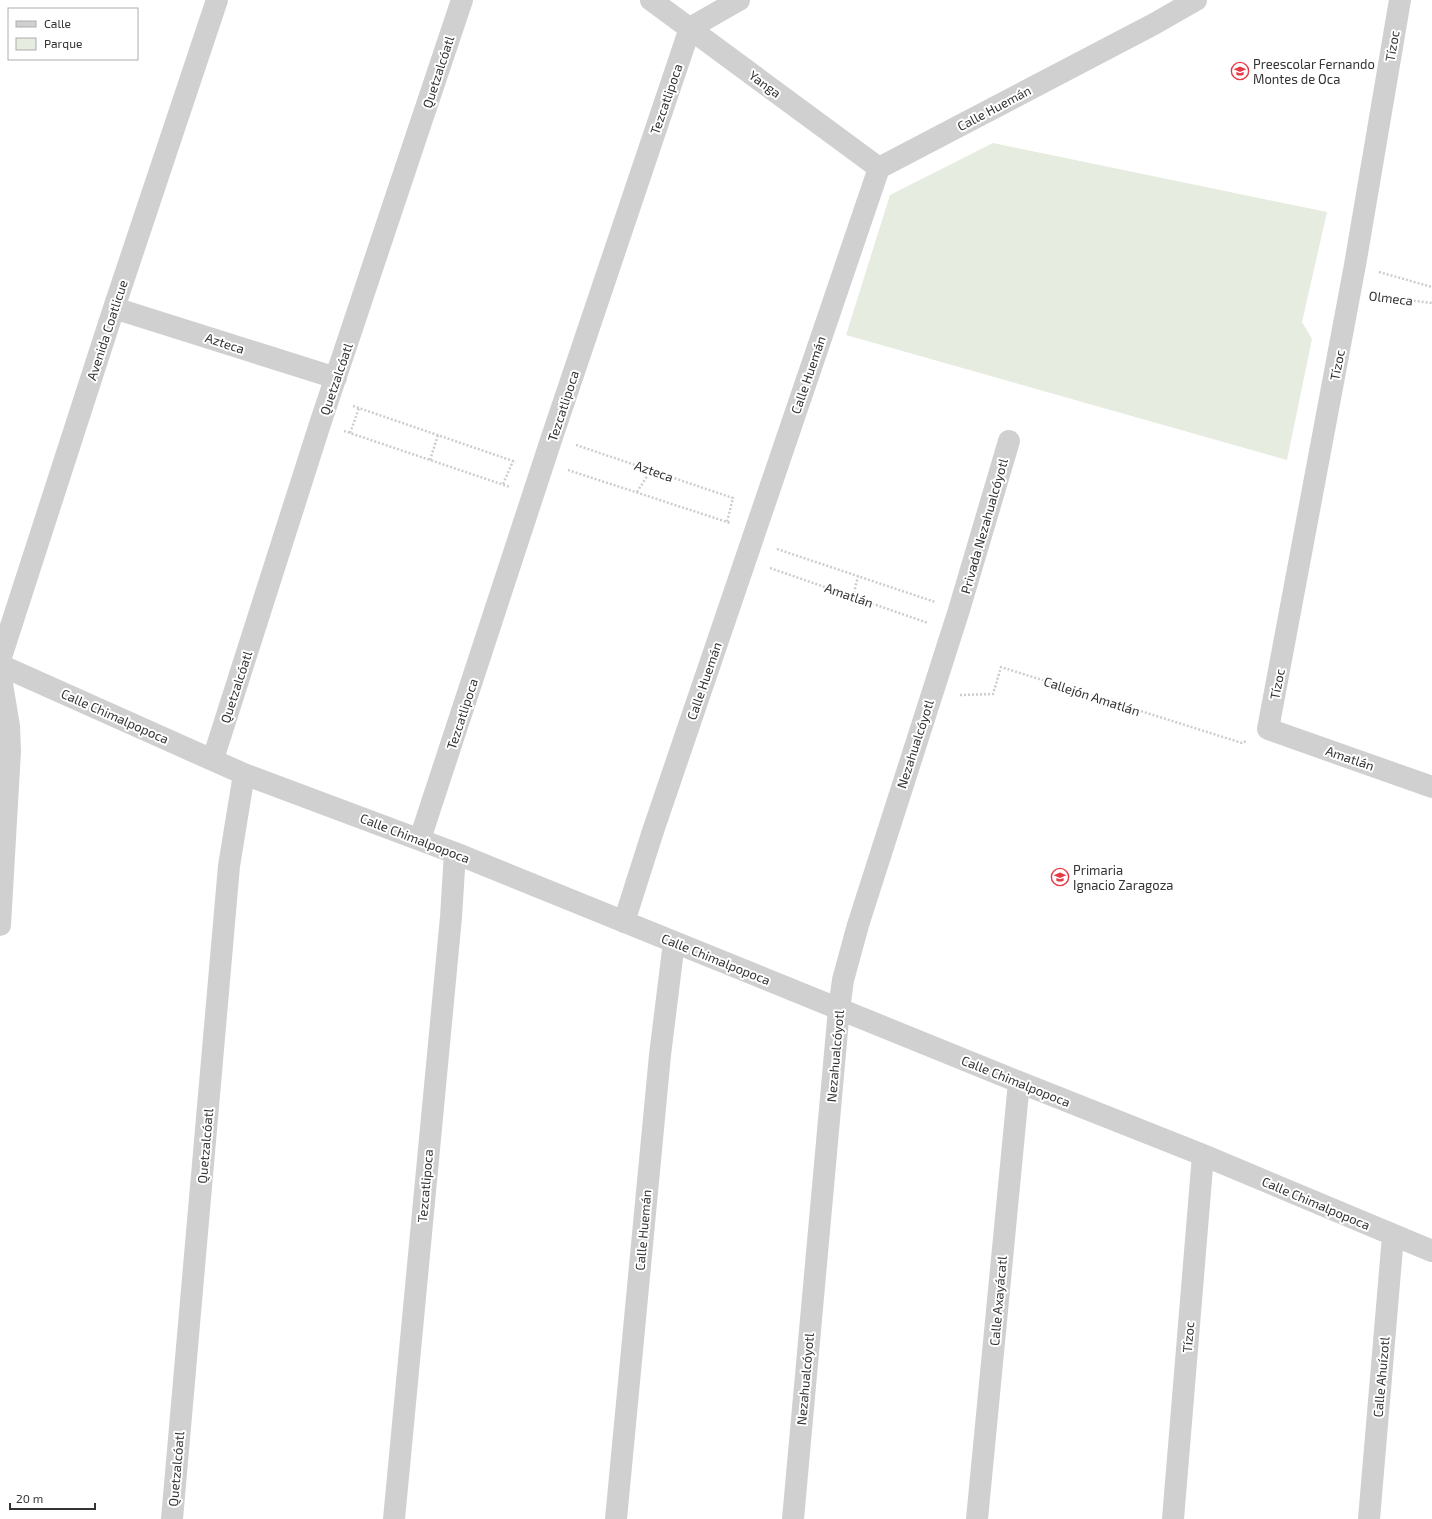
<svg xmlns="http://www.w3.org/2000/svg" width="1432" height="1519" viewBox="0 0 1432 1519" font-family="'Exo 2',sans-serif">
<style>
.green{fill:#e6ecdf}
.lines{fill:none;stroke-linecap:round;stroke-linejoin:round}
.path{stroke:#cdcdcd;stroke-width:2.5;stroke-dasharray:2 2;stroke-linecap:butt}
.minor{stroke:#d0d0d0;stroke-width:22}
.labels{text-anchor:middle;stroke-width:4;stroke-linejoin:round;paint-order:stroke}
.street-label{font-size:13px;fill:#333;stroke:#fff}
.poi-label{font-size:13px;fill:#333;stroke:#fff;text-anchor:start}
</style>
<rect width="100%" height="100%" fill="#fff"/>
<path class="green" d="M993 143 1327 212 1302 322 1312 339 1287 460 846 335 890 195Z"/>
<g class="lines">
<path class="path" d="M1379 272 1432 287
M1374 296 1432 303
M353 406 516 462
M344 431 510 487
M350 433 359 408
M576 445 733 498 727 522
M430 460 438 435
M568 470 730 523
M503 484 513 461
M637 492 651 470
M777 549 935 602
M770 568 928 623
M853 597 858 576
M960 695 993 694 1001 667 1242 743 1246 741"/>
<path class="minor" d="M651 0 879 168
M1400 0 1355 265 1268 729 1432 787
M114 308 336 378
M0 660 114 308 217 0
M0 665 244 774 455 853 1019 1082 1203 1155 1432 1251
M0 672 9 726 10 751 0 925
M213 759 320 424 462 0
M420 839 552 437 690 28 739 0
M624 922 653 831 879 168 1154 24 1196 0
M172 1519 229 866 244 774
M394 1519 451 917 455 853
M616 1519 660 1055 674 942
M793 1519 839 1009 843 980 858 925 959 610 1009 441
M977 1519 1019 1082
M1173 1519 1203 1155
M1369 1519 1393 1236"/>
</g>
<defs>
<symbol id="school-ring" viewBox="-11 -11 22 22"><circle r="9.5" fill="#fff" stroke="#e63946" stroke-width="1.5"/><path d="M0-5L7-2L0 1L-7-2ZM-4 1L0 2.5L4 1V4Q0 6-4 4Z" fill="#e63946"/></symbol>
</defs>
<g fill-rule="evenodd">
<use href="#school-ring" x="1230" y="61" width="20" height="20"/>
<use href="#school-ring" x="1050" y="867" width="20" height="20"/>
</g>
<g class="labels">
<g class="street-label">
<text transform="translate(1392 46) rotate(-80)" y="5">Tízoc</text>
<text transform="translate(438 72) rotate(-72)" y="5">Quetzalcóatl</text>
<text transform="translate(765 84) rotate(36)" y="5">Yanga</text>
<text transform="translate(666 99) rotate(-71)" y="5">Tezcatlipoca</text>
<text transform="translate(994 108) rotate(-28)" y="5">Calle Huemán</text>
<text transform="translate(1391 298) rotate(7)" y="5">Olmeca</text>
<text transform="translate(107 330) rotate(-72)" y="5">Avenida Coatlicue</text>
<text transform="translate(225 343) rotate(18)" y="5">Azteca</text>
<text transform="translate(1337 365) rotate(-79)" y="5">Tízoc</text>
<text transform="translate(808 375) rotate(-71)" y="5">Calle Huemán</text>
<text transform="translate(336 379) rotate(-71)" y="5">Quetzalcóatl</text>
<text transform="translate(563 406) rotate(-72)" y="5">Tezcatlipoca</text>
<text transform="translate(654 471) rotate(19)" y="5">Azteca</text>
<text transform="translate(984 526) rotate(-74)" y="5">Privada Nezahualcóyotl</text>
<text transform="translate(849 595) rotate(19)" y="5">Amatlán</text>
<text transform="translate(704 681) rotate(-71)" y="5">Calle Huemán</text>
<text transform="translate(1277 684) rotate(-79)" y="5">Tízoc</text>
<text transform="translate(236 687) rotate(-72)" y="5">Quetzalcóatl</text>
<text transform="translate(1092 696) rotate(18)" y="5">Callejón Amatlán</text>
<text transform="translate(462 714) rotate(-72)" y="5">Tezcatlipoca</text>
<text transform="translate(115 716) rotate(24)" y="5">Calle Chimalpopoca</text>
<text transform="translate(915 744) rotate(-72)" y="5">Nezahualcóyotl</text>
<text transform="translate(1350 758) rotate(19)" y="5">Amatlán</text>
<text transform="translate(415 838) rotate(21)" y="5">Calle Chimalpopoca</text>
<text transform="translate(716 959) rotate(22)" y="5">Calle Chimalpopoca</text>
<text transform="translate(835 1056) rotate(-85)" y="5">Nezahualcóyotl</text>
<text transform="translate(1016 1081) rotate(22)" y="5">Calle Chimalpopoca</text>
<text transform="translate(205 1146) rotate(-85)" y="5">Quetzalcóatl</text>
<text transform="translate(425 1186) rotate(-85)" y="5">Tezcatlipoca</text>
<text transform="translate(1316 1203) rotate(23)" y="5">Calle Chimalpopoca</text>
<text transform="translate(643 1230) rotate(-85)" y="5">Calle Huemán</text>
<text transform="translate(998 1301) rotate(-85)" y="5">Calle Axayácatl</text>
<text transform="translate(1188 1337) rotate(-85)" y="5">Tízoc</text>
<text transform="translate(1381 1377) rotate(-85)" y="5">Calle Ahuízotl</text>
<text transform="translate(805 1379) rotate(-85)" y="5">Nezahualcóyotl</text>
<text transform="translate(176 1469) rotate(-85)" y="5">Quetzalcóatl</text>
</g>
<g class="poi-label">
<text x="1253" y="69">Preescolar Fernando<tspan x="1253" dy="15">Montes de Oca</tspan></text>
<text x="1073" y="875">Primaria<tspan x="1073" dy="15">Ignacio Zaragoza</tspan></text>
</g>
</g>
<rect x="8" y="8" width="130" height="52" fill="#ffffff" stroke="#adadad"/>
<rect x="16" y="21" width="20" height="6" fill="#d0d0d0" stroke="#adadad"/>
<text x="44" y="28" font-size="12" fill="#333333">Calle</text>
<rect x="16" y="38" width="20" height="12" fill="#e6ecdf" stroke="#adadad"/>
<text x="44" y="48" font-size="12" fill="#333333">Parque</text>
<path d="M10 1503v6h85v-6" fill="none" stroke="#333333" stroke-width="2"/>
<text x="16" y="1503" font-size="12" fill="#333333" stroke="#ffffff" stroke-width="3" paint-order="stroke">20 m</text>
</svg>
